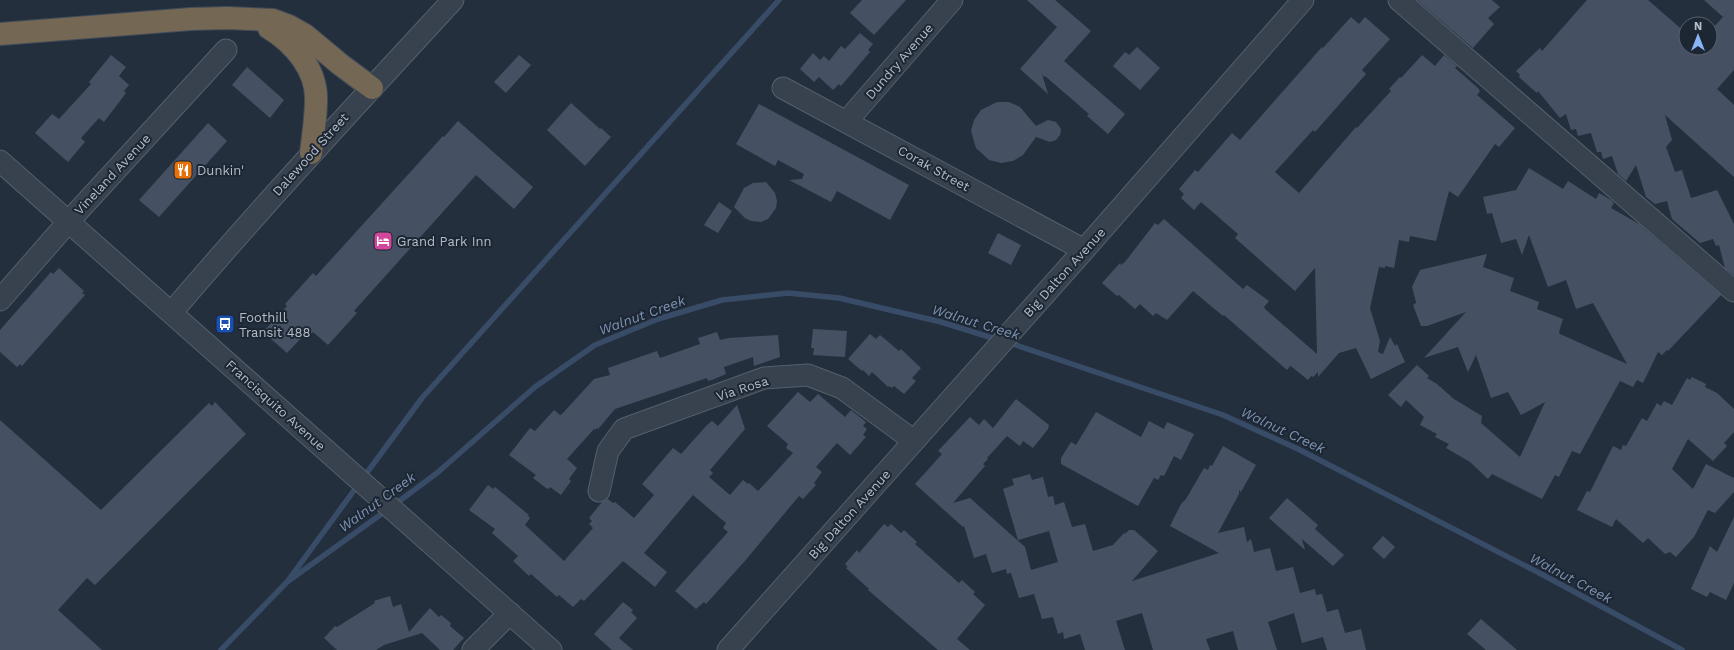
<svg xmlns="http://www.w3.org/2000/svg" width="1734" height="650" viewBox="0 0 1734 650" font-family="'Work Sans',sans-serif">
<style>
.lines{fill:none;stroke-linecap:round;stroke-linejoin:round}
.stream{stroke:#394c67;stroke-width:5.5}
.building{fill:#455162}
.minor-casing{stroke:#565f6c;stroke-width:23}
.highway-casing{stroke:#434c59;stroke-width:24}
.minor{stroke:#38414e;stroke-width:21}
.highway{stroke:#746855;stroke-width:22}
.labels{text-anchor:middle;stroke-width:4;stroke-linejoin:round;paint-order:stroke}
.street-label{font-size:13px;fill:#b4bcc9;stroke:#1d2633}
.poi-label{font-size:13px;fill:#b4bcc9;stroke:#1d2633;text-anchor:start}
.water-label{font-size:14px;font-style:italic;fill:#7c92b1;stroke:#1d2633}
</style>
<rect width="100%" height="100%" fill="#242f3e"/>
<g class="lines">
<path class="stream" d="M1007 342 1223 415 1298 449 1545 576 1682 650
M363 478 422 398 779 0
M394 505 437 473 535 387 595 345 658 319 722 300 788 293 839 298 941 322 999 340
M287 582 387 510
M221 650 287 582 358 485"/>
</g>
<path class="building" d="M862 0H906L874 35 850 13Z
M1027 0H1055L1091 31 1064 61 1125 114 1108 134 1087 116 1089 114 1045 76 1044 77 1042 74 1048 94 1020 69 1057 27Z
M1417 0H1492L1500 7 1488 18 1494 24 1473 48Z
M1587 0H1648L1686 33V48H1710V31L1723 17 1704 0H1734V70L1717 89 1734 105V177L1665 115 1672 140 1666 147 1675 172 1682 170 1691 198 1717 190 1734 224V275L1725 268 1719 245 1716 246 1713 239 1700 243 1672 219 1667 201 1655 204 1646 197 1636 165 1626 181 1618 174 1612 156 1603 159 1601 152H1597L1591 133 1578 136 1576 129 1571 130 1566 114 1560 118 1538 91 1537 93 1531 88 1519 77 1520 75 1516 71 1540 48 1542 51Z
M1351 17 1359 24 1365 17 1390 39 1362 70 1366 74 1315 132 1313 130 1275 172 1299 193 1356 127 1357 128 1391 91 1389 89 1400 77 1401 78 1422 55 1435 66 1444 55 1457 66 1455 68 1478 88 1480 91 1477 95 1515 128 1499 147 1495 144 1458 197 1449 191 1436 241 1410 236 1409 242 1399 240 1394 268 1385 266V268L1379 267 1370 308 1380 341 1378 352 1383 354 1390 337 1395 346 1397 344 1405 362 1371 379 1356 348 1339 353 1318 377V372L1313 377 1311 376 1308 380 1292 367 1290 366 1287 370 1224 315 1223 316 1193 291 1167 320 1156 313 1153 316 1140 304 1135 309 1119 295 1117 296 1102 283 1120 263 1121 265 1125 262 1155 223 1158 225 1164 219 1243 289 1247 285 1269 301 1264 307 1265 309 1317 354 1315 268 1295 291 1235 238 1238 234 1201 202 1194 210 1181 198 1184 194 1179 189 1195 170 1198 172 1232 133 1240 140 1322 47 1323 48Z
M860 33 873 44 868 50 870 52 841 86 839 84 833 90 819 77 814 82 800 69 813 53 820 60 824 56 829 61 841 46 845 49Z
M1137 47 1160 68 1140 90 1113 66 1125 52 1129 55Z
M111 55 126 67 119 76 129 85 124 91 126 93 104 122 99 118 81 138 85 142 68 162 35 133 52 114 59 119 91 84 89 82Z
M519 55 531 65 506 93 494 82Z
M247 67 284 100 270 118 232 85Z
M997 102H1009L1020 107 1036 126 1048 120 1056 122 1061 129 1060 135 1056 140 1050 142 1036 137 1023 155 1013 161 1001 163 989 160 976 148 971 131 974 120 981 110Z
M571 103 600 129 601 128 611 137 585 166 547 130Z
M759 104 909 185 890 220 837 191 831 202 789 180 802 179 804 174 778 160 775 166 736 144Z
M458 121 533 187 514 209 476 175 354 311 357 313 328 345 313 332 310 335 307 332 287 353 263 332 287 306 285 304 313 273 316 276 443 136 444 137Z
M208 123 227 141 159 217 139 200Z
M1529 168 1563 189 1568 181 1596 199 1599 193 1611 200 1614 203 1611 208 1639 224 1721 295 1668 351 1667 350 1662 355 1658 352 1643 383 1637 380 1633 387 1620 381 1580 454 1572 451 1559 477 1555 475 1542 499 1492 474 1488 479 1470 462 1446 448 1449 444 1435 437 1437 434 1420 425 1424 417 1406 400 1401 407 1388 395 1417 365 1429 376 1427 378 1437 384 1454 399 1482 416 1481 423 1520 457 1545 402 1521 415 1508 392 1491 398 1476 355 1468 372 1458 347 1424 358 1466 312 1427 326H1421L1413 305 1416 303V302L1412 287 1420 270 1487 254 1483 267 1514 278 1510 291 1539 302 1537 309 1563 319 1559 332 1560 334 1627 364 1593 303 1576 309 1566 280 1548 287 1529 235 1522 255 1516 239 1501 243 1492 213 1487 214 1483 197 1516 190Z
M766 182 775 193 777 201 776 208 768 219 761 222 751 221 745 218 734 207 744 188 753 183Z
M719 202 732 211 718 233 704 225Z
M998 233 1021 245 1011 265 988 253Z
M59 268 84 291 82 293 85 295 22 366 20 364 17 367 0 352V330L51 272 53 274Z
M813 329 847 331 845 357 813 355 814 348H811Z
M717 332 720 340 729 338 778 335 780 357 754 366 753 357 724 367 726 374 712 380 708 381 707 378 615 409 598 429 597 428 595 430 594 429 567 459 577 468 569 479 571 481 561 495 550 487 549 489 546 488 533 478 536 475 509 455 530 428 535 431 554 410 560 415 562 414 594 379 610 375 608 368 657 351 660 358 700 344 698 338Z
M870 334 876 339 880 335 899 351 901 349 921 368 912 378 916 381 904 394 894 386 892 388 889 386 888 387 872 372 869 376 863 370 862 371 848 359Z
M1692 377 1706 384 1705 387 1717 393 1734 409V432L1724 443 1727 446 1713 461 1688 439 1672 469 1693 489 1706 464 1734 478V492L1715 513 1708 510 1694 537 1676 557 1670 552 1665 554 1648 538 1643 543 1616 519 1612 527 1577 510 1587 491 1590 492 1613 446 1621 450 1623 445 1626 446 1642 418 1647 421 1657 403 1661 406 1664 401 1672 405 1687 378 1690 380Z
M798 392 810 402 818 394 845 417 851 410 866 422 863 426 867 429 863 435 866 437 850 455 837 443 816 467 822 472 814 483 816 485 803 499 799 496 744 562 706 604 704 602 696 609 675 591 728 532 723 528 726 523 693 495 644 553 667 572 655 587 623 561 584 601 581 599 573 607 559 595 557 597 531 574 529 576 513 561 518 556 492 533 495 529 469 510 488 485 493 489 495 487 529 515 528 516 530 518 525 525 564 561 593 528 589 524 592 521 589 518 602 502 608 499 613 503 615 502 634 518 654 495 642 484 673 448 681 454 707 425 712 421 718 426 737 405 745 429 710 470 713 473 709 477 730 495 743 480 748 484 749 483 758 491 793 453 786 448 788 444 767 426Z
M1016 399 1049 425 1048 429 1033 448 1023 441 1020 446 1007 436 987 458 988 459 983 464 985 466 953 503 970 498 1025 547 1031 570 1058 562 1049 531 1018 540 1003 489 1014 485 1012 479 1030 474 1032 480 1043 477 1048 497 1053 496 1055 505 1064 502 1072 527 1085 524 1093 551 1113 545 1124 533 1125 534 1129 530H1134L1158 551 1132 581 1219 553 1170 526 1181 504 1186 499 1204 468 1208 470 1210 465 1212 466 1223 446 1256 465 1241 492 1239 490V494L1218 533 1244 527 1247 542 1251 539 1254 552 1270 548 1276 571 1293 567 1300 593 1315 589 1316 595 1322 594 1327 612 1338 609 1345 633 1361 629 1366 650H1327L1323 637 1302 643 1294 613 1268 622 1277 650H1238L1233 631 1206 639 1210 650H1153L1142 613 1116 621 1125 650H1085L1080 634 1064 639 1063 632 1058 634 1053 617 1042 619 1034 594 1019 598 1011 573 1007 574 1006 569 992 573 986 554 974 558 964 526 963 527 915 484 942 454 938 451 970 417 979 425 984 419 993 428Z
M215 402 246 434 95 585 87 578 58 610 102 650H0V420L101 510 209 403 212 406Z
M1096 412 1141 437 1149 421 1164 429 1167 422 1194 434 1181 460 1174 456 1164 476 1161 475 1158 480 1154 478 1138 506 1061 464V458L1071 442 1076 445Z
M1287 498 1318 525 1315 529 1344 555 1333 566 1302 539 1305 550 1269 518Z
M1734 517V583L1726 600 1710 592 1707 597 1691 589 1710 546 1717 552Z
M884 524 888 527 891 524 901 533 904 530 917 542 915 544 959 583 962 580 975 592 973 594 985 605 957 639 970 650H938L868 590 869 589 846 568 848 567 845 564 857 550 859 553Z
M1383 536 1395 547 1384 559 1372 548Z
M390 596 393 607 401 604 409 632 430 608 439 617 441 615 451 623 450 626 464 638 453 650H440L422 633 384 645 376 650H337L324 638 335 626 337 627 375 603 374 601Z
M623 602 633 610 631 612 637 618 619 638 633 650H612L594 634Z
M1481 619 1517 650H1486L1467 634Z"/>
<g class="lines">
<defs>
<path id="minor" d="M1399 0 1734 291
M783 88 1084 250
M847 121 952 0
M0 161 551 650
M0 300 69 221 226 50
M172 312C263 205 358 103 453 0
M599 491 608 451 624 429 764 378 808 375 842 388 914 441
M473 650 510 613
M728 650 1084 250 1303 0"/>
<path id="highway" d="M269 28C294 43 317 70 316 100 316 118 313 136 311 153
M0 34 191 19 227 18 273 20 289 26 305 35 341 65 372 88"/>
</defs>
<use href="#minor" class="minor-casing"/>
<use href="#highway" class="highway-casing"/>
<use href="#minor" class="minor"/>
<use href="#highway" class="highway"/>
</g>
<defs>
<symbol id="restaurant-square" viewBox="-11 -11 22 22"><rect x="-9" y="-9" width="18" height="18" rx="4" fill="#e8710a" stroke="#1d2633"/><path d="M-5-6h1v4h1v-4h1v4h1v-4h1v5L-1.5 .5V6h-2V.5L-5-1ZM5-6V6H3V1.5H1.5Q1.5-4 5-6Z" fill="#fff"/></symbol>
<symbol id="hotel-square" viewBox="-11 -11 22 22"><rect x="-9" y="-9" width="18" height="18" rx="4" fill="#d1479c" stroke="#1d2633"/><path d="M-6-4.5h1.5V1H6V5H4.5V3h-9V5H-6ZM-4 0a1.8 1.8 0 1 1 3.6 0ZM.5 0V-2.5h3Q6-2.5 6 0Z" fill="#fff"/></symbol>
<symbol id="bus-square" viewBox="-11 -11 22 22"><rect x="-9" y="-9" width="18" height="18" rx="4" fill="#1a4fb4" stroke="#1d2633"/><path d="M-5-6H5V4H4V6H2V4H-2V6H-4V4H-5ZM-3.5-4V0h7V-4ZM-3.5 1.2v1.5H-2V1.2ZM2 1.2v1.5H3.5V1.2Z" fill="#fff"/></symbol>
</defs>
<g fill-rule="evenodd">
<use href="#restaurant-square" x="172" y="159" width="22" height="22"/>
<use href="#hotel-square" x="372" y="230" width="22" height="22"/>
<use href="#bus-square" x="214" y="313" width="22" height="22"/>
</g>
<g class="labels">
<g class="street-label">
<text transform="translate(899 61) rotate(-49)" y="5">Dundry Avenue</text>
<text transform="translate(310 154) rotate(-48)" y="5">Dalewood Street</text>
<text transform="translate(934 168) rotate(29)" y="5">Corak Street</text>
<text transform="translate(112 174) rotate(-47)" y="5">Vineland Avenue</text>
<text transform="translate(1064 272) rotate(-48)" y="5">Big Dalton Avenue</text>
<text transform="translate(742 388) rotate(-18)" y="5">Via Rosa</text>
<text transform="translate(276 405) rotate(42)" y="5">Francisquito Avenue</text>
<text transform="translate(849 514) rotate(-48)" y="5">Big Dalton Avenue</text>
</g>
<g class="poi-label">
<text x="197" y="175">Dunkin'</text>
<text x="397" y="246">Grand Park Inn</text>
<text x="239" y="322">Foothill<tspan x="239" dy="15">Transit 488</tspan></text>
</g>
<g class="water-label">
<text transform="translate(642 315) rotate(-20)" y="5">Walnut Creek</text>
<text transform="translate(976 322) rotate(17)" y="5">Walnut Creek</text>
<text transform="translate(1283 430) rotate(25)" y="5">Walnut Creek</text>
<text transform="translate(377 502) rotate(-36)" y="5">Walnut Creek</text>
<text transform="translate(1571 578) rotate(28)" y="5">Walnut Creek</text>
</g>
</g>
<g transform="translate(1698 36)"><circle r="19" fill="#1d2633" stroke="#59626f"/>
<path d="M0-3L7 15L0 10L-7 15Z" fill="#8ab4f8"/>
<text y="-6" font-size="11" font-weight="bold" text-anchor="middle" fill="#b4bcc9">N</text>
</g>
</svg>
